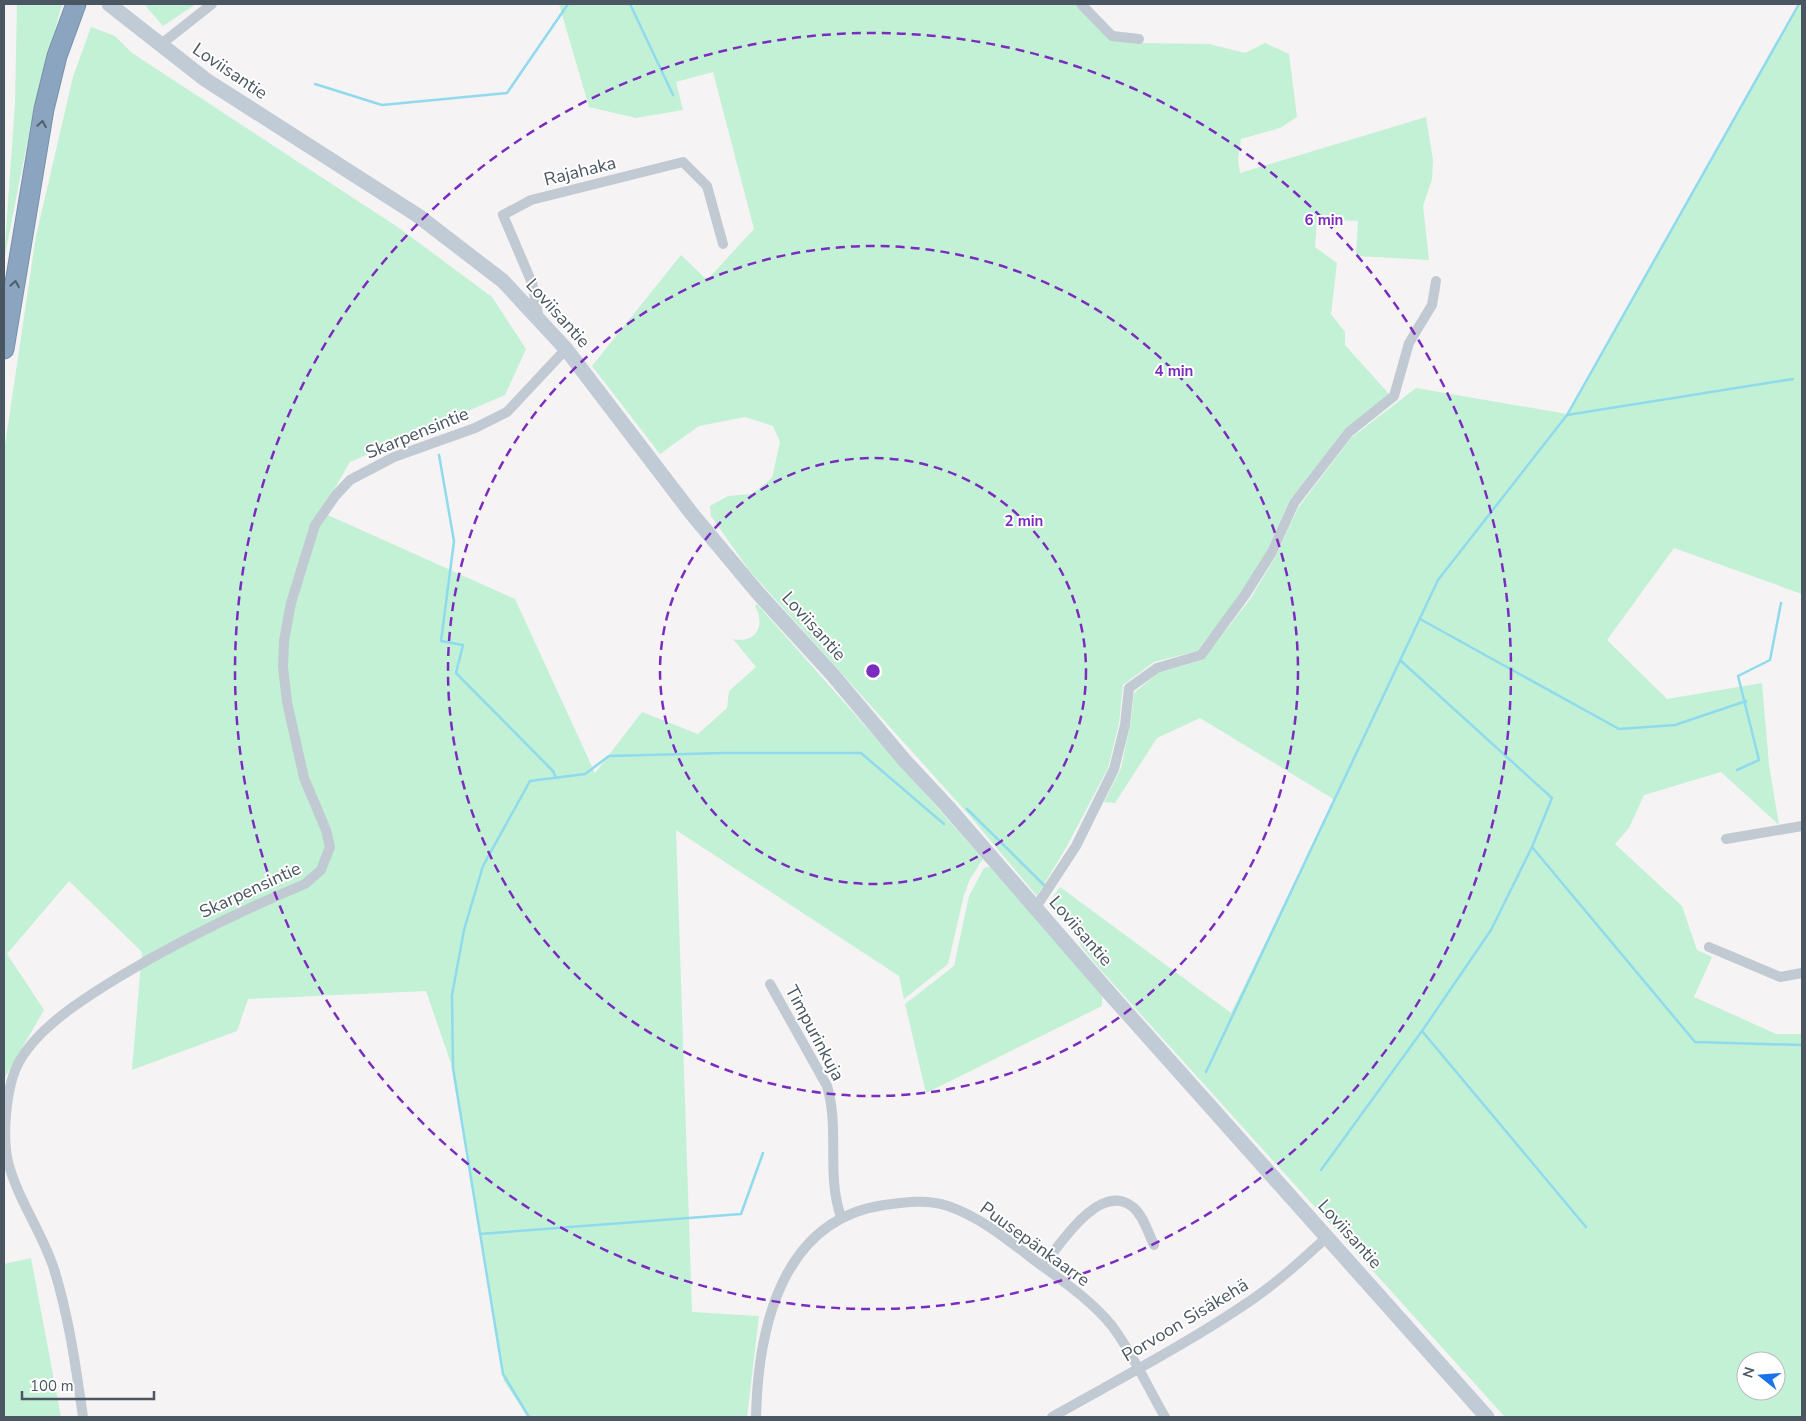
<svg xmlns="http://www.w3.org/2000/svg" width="1806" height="1421" viewBox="0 0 1806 1421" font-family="'Nunito Sans',sans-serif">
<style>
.green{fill:#c3f1d5;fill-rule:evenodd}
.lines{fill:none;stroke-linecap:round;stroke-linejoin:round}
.stream{stroke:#90daee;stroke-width:2.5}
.motorway-casing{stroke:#7690ad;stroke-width:21}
.minor{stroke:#c1cad2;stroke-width:10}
.secondary{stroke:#c1cbd6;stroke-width:15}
.motorway{stroke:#8ba5c1;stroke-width:19}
.oneway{stroke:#505e6b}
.ring{fill:none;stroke:#7b2cbf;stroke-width:2.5;stroke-dasharray:9 6}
.labels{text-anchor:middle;stroke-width:4;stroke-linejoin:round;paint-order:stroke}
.street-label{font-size:18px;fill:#4a5661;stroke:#fff}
.centre{fill:#7b2cbf;stroke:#fff;stroke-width:2.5}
.ring-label{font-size:15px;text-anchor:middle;font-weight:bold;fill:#7b2cbf;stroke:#fff;stroke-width:4;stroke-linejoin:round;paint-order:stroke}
</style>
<rect width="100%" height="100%" fill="#f5f3f3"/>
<path class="green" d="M17 4H62L34 108 4 260 15 103Z
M144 4H196L163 26Z
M559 4H1076L1109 39 1133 43 1209 44 1245 53 1265 43 1289 54 1297 117 1280 128 1241 139 1238 159 1240 173 1426 117 1433 160 1432 179 1423 206 1429 260 1356 256 1358 221 1317 219 1315 247 1337 263 1331 314 1345 332V345L1389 394 1346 428 1289 501 1266 553 1237 599 1197 651 1154 662 1123 685 1119 723 1108 768 1067 846 1037 896 969 815 749 570 711 516 710 506 728 496 752 494 772 478 780 442 773 426 745 417 699 426 660 454 592 366 681 255 707 280 754 229 713 72 676 82 683 110 636 118 589 107Z
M1799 5 1802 6V594L1674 548 1607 640 1667 699 1762 683 1769 765 1779 825 1721 772 1644 795 1629 828 1615 844 1682 906 1697 950 1712 957 1694 997 1776 1034H1802V1417H1505L1098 967 1081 946 1074 930 1047 905 1060 887 1231 1013 1335 800 1200 718 1157 738 1115 803 1104 802 1121 768 1131 721 1134 693 1158 673 1203 660 1251 598 1277 554 1298 508 1351 438 1416 388 1567 414ZM1746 1361H1776V1391H1746Z
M91 27 115 36 132 53 399 228 492 297 526 349 505 395 350 462 321 512 515 599 595 773 642 712 698 734 727 708 729 691 756 667 733 639C756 644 766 626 755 606L757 604 983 859 970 879 964 895 948 964 904 999 899 976 676 830 692 1312 759 1316 747 1417H528L504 1381 454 1072 426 991 248 999 237 1031 132 1070 142 952 69 881 7 954 44 1010 4 1079V452L36 236 73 77Z
M987 867 991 868 1102 995V1006L926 1093 905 1004 954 966 969 896 984 868Z
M31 1258 61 1417H4V1264Z"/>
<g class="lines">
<path class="stream" d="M630 4 673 95
M315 84 382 105 507 93 568 4
M1567 415 1793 379
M439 455 454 541 441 641 463 645 456 673 553 771 556 778
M1420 619 1619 729 1675 725 1746 701
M1737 770 1759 760 1738 676 1770 660 1781 603
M967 809 1046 887
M1532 847 1695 1042 1802 1045
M1422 1031 1586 1227
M1206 1072 1438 580 1567 415 1799 4
M1321 1170 1422 1031 1491 930 1532 847 1552 798 1400 660
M480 1234 741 1214 763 1153
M529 1417 503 1374 453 1068 452 995 464 930 483 866 530 781 585 774 609 756 723 753H861L944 824"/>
<defs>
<path id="motorway" d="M4 349 44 109 57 56 76 4"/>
</defs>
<use href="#motorway" class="motorway-casing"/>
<path class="minor" d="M1081 4 1112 36 1139 39
M160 45 212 4
M539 319 532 283 503 215 531 200 683 162 707 186 723 244
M1726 839 1802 826
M1036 907 1076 846 1114 769 1125 725 1129 688 1157 668 1201 655 1245 595 1272 552 1294 503 1349 432 1394 396 1409 343 1432 305 1436 281
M1709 947 1780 977 1802 973
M770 984 827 1086C840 1129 826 1175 841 1217
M1043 1266C1060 1244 1101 1179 1134 1208 1144 1217 1148 1233 1154 1245
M83 1417C76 1368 69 1317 54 1269 42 1232 18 1200 8 1162 2 1136 6 1085 19 1062 39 1026 85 998 119 977 179 941 240 911 305 884L321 870 330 847 326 830 304 778 287 702 283 667 284 641 291 603 315 525 336 495 350 480 394 457 475 428 507 412 566 349
M756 1417C758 1329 781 1220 884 1205 905 1202 928 1199 948 1206 980 1217 1007 1239 1034 1260 1060 1279 1091 1300 1112 1326 1132 1352 1148 1388 1165 1417
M1052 1417C1119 1379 1187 1344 1250 1301 1278 1282 1302 1260 1327 1237"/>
<path class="secondary" d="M109 4 206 80 417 215 503 281 566 349 692 514 758 593 832 674 905 761 947 806 1111 995 1487 1417"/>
<use href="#motorway" class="motorway"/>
</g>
<defs><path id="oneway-chevron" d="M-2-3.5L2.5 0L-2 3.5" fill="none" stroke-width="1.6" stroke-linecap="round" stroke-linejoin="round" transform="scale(1.25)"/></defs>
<g class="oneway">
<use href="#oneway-chevron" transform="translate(42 124) rotate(-81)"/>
<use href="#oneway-chevron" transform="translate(15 284) rotate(-80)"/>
</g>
<g class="ring">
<circle cx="873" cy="671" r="213"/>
<circle cx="873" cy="671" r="425"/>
<circle cx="873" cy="671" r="638"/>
</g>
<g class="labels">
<g class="street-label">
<text transform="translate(230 71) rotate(34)" y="6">Loviisantie</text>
<text transform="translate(580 171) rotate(-14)" y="6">Rajahaka</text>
<text transform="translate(558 313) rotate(48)" y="6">Loviisantie</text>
<text transform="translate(417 433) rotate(-22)" y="6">Skarpensintie</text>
<text transform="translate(814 626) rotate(48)" y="6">Loviisantie</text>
<text transform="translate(250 890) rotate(-25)" y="6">Skarpensintie</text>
<text transform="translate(1081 931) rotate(49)" y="6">Loviisantie</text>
<text transform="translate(815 1033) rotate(62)" y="6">Timpurinkuja</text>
<text transform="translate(1350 1234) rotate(48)" y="6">Loviisantie</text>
<text transform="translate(1035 1244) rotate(36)" y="6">Puusepänkaarre</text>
<text transform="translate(1185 1320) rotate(-31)" y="6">Porvoon Sisäkehä</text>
</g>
</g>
<circle cx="873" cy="671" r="8" class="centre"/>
<g class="ring-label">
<text x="1324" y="225">6 min</text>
<text x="1174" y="376">4 min</text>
<text x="1024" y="526">2 min</text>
</g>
<rect width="1806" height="1421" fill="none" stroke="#4a5661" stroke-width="10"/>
<g transform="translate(1761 1376) rotate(287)"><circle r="24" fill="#ffffff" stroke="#b7bbc0"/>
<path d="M0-4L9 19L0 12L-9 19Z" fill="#1a73e8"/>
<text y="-8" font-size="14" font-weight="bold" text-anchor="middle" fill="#4a5661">N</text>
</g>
<path d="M22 1391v8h132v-8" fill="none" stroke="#4a5661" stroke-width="2.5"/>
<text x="30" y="1391" font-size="15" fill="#4a5661" stroke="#ffffff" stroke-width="4" paint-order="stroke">100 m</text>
</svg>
